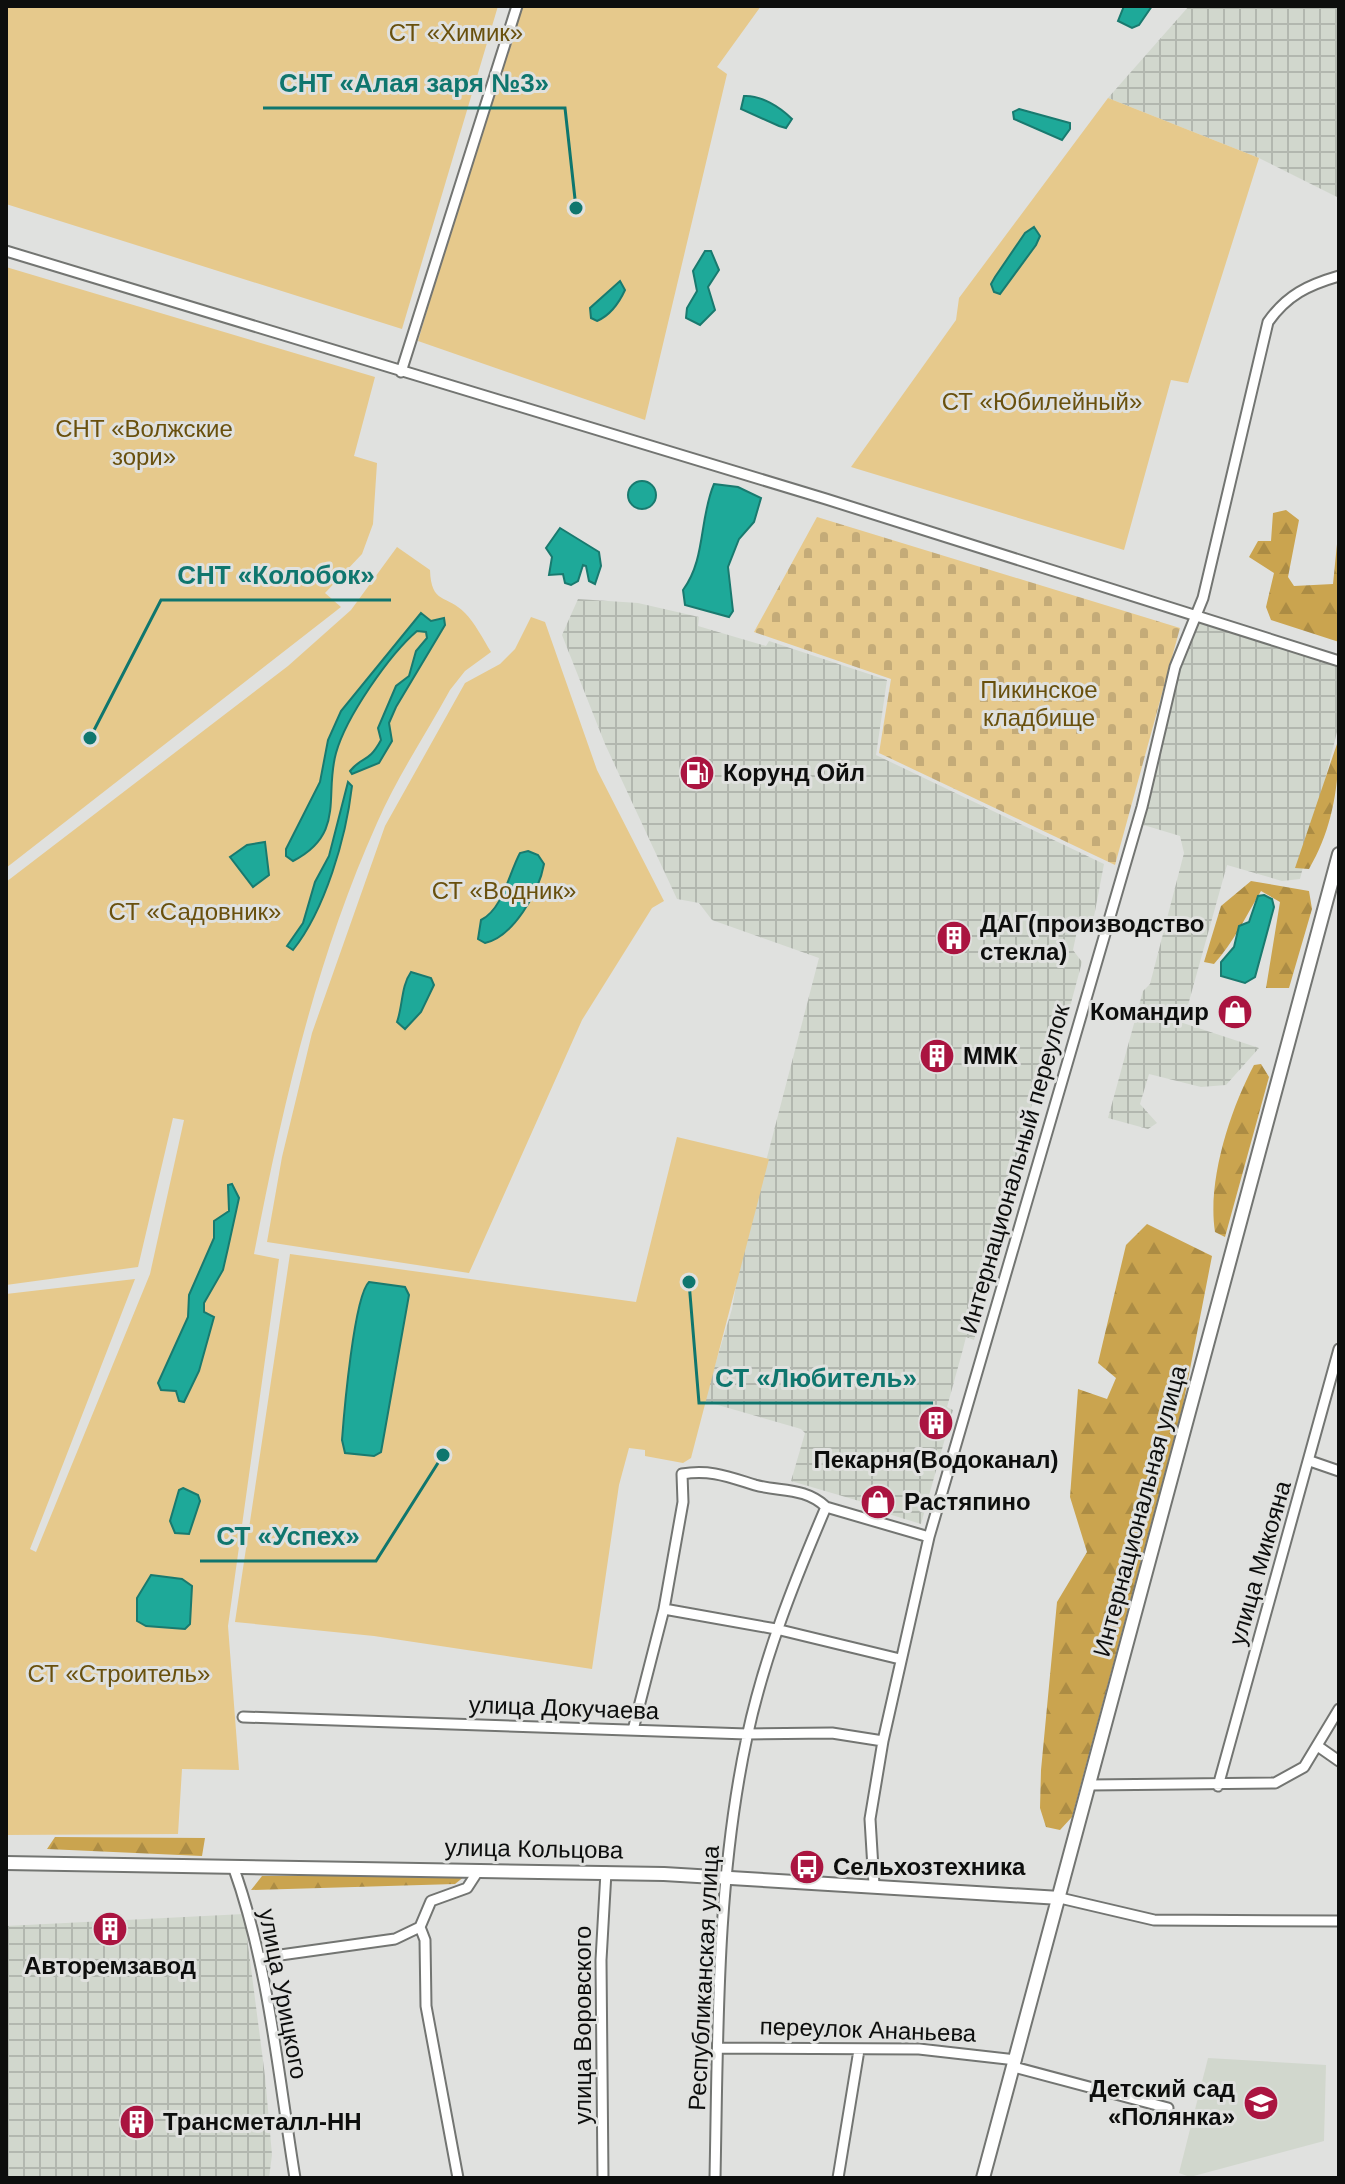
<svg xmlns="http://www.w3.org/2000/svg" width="1345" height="2184" viewBox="0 0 1345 2184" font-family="Helvetica,sans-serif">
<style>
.built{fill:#d1d7cd}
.industrial{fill:url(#industrial-grid)}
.forest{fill:url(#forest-firs)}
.cemetery{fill:url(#cemetery-stones)}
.garden{fill:#e6c98c}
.water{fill:#1ea999;stroke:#197a6f;stroke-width:2}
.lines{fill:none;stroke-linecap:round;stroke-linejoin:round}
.street-casing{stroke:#737572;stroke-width:13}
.secondary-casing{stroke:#737572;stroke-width:16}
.street{stroke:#fff;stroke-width:9}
.secondary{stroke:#fff;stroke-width:12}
.labels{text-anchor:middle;stroke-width:6;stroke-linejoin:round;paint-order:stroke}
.park-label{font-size:24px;fill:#69500d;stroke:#e0e1df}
.poi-label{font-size:24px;font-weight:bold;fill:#0d0e0d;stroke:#e0e1df;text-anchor:start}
.street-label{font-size:24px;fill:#0d0e0d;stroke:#e0e1df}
.leader{fill:none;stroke:#0f766e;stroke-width:3}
.callout-dot{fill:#0f766e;stroke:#e0e1df;stroke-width:3}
.callout-label{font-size:26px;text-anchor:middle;font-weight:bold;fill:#0f766e;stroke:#e0e1df;stroke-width:6;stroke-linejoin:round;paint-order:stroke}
</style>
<defs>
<pattern id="industrial-grid" width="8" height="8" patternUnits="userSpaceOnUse" patternTransform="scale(2)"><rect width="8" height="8" fill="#d1d7cd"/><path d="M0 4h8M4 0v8" fill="none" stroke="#b2b7af"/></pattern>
<pattern id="forest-firs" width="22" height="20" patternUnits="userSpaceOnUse" patternTransform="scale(2)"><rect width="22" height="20" fill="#caa44f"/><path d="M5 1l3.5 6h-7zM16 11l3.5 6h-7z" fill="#ac8c44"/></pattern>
<pattern id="cemetery-stones" width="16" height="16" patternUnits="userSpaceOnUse" patternTransform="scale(2)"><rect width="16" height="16" fill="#e6c98c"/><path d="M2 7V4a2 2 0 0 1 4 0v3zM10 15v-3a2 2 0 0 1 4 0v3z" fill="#c4ab78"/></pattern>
</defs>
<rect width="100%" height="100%" fill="#e0e1df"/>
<path class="built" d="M1208 2058 1326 2065 1324 2141 1190 2177 1179 2173Z"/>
<path class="industrial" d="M1189 6H1339V198L1259 158 1108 98Z
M578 599 638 603 699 617 698 626 766 646 769 641 887 680 876 755 1104 864 1092 927 1078 926 1073 950 1082 962 1063 1033 1047 1055 1039 1077 993 1253 999 1256 974 1340 966 1337 963 1349 947 1407 953 1410 921 1524 882 1512 883 1508 791 1481 805 1433 801 1429 704 1401 732 1309 740 1261 819 958 712 920 699 903 677 899 605 744 562 635Z
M1195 618 1339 661V724L1300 879 1282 881 1227 865 1183 1023 1259 1048 1226 1085 1201 1087 1149 1074 1140 1104 1157 1123 1148 1129 1108 1118 1143 991 1150 984 1184 853 1180 836 1137 823 1175 667Z
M244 1914 265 2076 272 2155 269 2178H6V1926Z"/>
<path class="forest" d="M1286 510 1299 520 1288 577 1294 586 1333 584 1339 524V642L1271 620 1266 607 1274 573 1249 557 1258 541H1271L1273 513Z
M1339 738C1339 785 1333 828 1309 869L1295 868Z
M1251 881 1309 891 1312 909 1289 988H1266L1280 902 1261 891C1246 916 1234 942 1214 964L1204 962 1221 906Z
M1261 1064 1269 1077 1225 1237 1215 1232C1207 1181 1230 1110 1254 1065Z
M1147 1224 1212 1256 1183 1405 1072 1817 1060 1830 1046 1827 1040 1808 1041 1770 1057 1602 1087 1552 1070 1497 1078 1389 1107 1399 1116 1378 1098 1363 1126 1245Z
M55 1837 205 1838 202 1856 47 1849Z
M262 1876H465L455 1884 251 1890Z"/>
<path class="cemetery" d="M817 517 1180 628 1115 865 879 753 891 679 754 632Z"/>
<path class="garden" d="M6 6H498L402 329 6 204Z
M517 6H761L717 67 727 74 645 420 418 341Z
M1108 98 1259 158 1188 383 1171 380 1124 550 851 467 956 320 959 298Z
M6 267 375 377 354 456 377 463 373 524 362 554 325 593 341 607 6 868Z
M397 547 430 570C431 605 447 594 465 613 475 623 483 639 491 652L465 671 450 690C426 734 397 777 377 823 316 959 282 1108 254 1254L279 1259 228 1626 239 1770 182 1769 178 1834 6 1835V1294L135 1279 30 1549 36 1552 150 1274 184 1120 173 1118 138 1267 6 1285V882L288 666 351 610Z
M531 617 545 622 597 770 664 901 652 908 582 1020 469 1273 267 1242 282 1157 312 1033 385 826 465 683 500 664 515 649Z
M677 1137 769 1159 691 1458 683 1463 645 1456V1450L629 1448 619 1485 592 1669 374 1636 235 1622 290 1254 636 1302Z"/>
<path class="water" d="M1124 6H1152L1139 25 1132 28 1118 21Z
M744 96C761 95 780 107 792 119L786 128 779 126 741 109Z
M1019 109 1070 123V129L1062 140 1014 119 1013 112Z
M1034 227 1040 236 1036 245 1000 294 994 292 991 284 995 277 1025 233Z
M705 251H711L719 270 708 287 715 310 700 325 686 318 687 308 697 291 693 271Z
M620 281 625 290C619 303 611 315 597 321L591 318 590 308Z
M628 495a14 14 0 1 1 28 0a14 14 0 1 1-28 0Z
M714 484 738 487 761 498 754 522 739 539 728 567 733 611 729 617 685 605 683 590C706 559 699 519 714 484Z
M560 528 599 552 601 566 595 584 589 581 586 566 583 565 578 581 571 585 565 583 563 574 549 575 552 557 546 548Z
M421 613 431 621 444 618 445 625 396 707 389 723 392 741 379 763 352 774 350 771C363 755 368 764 381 740L378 728 396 686 409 676 416 651 427 638 426 632 417 631C389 655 346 717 336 753 324 795 346 834 293 861L286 856V849L320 782 328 740 341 711Z
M348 782 352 786C346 838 325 910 293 950L287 946 303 923 315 882 329 856Z
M265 842 269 875 253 887 230 857 247 845Z
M528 851 538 855 544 864C539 892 513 937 485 943L478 939 481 920C503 909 509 873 520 853Z
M1264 895 1272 899 1274 907 1255 977 1245 983 1221 976V962L1234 947 1239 926 1249 922 1258 896Z
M411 972 431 978 434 985 421 1012 405 1029 397 1022C403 1005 401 986 411 972Z
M232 1184 239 1198 228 1248 223 1270 204 1303V1312L214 1317 199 1371 184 1402 179 1401 176 1391 161 1390 158 1383 188 1317 189 1295 214 1238V1221L229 1211 228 1185Z
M369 1282 405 1287 409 1295 381 1452 374 1456 345 1453 342 1440C344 1413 354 1296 369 1282Z
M183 1488 198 1495 200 1501 189 1534 175 1533 170 1521 179 1490Z
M151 1575 182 1579 192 1586 190 1624 185 1629 146 1626 137 1621V1598Z"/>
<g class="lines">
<defs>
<path id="street" d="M6 251 826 499 1339 661
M401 372 517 6
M1310 1461 1339 1471
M664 1609 776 1629 900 1659
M243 1717 747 1734 832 1733 883 1741
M633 1730 664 1609 683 1502 682 1474C710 1469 729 1477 755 1485 780 1492 805 1487 826 1507L929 1537
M1319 1747 1339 1761
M1090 1785 1275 1783 1304 1767 1339 1709
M1218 1786 1339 1349
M233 1866C269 1966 278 2074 295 2178
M874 1885 870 1819 883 1741 929 1537 1142 807 1175 667 1203 598 1268 322C1287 295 1308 285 1339 276
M1060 1898 1154 1920 1339 1921
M259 1958 395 1939 420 1927
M718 2048 919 2049 1016 2060
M1014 2067 1168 2108
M458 2178 426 2006 425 1940 420 1927 431 1901 467 1888 478 1871
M603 2178 601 1960 606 1872
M715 2178C718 2031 716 1881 747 1737 764 1657 794 1582 826 1507
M838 2178 859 2050"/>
<path id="secondary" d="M6 1863 664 1874 1060 1898
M983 2178 1339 854"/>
</defs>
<use href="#street" class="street-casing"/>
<use href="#secondary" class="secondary-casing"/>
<use href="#street" class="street"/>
<use href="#secondary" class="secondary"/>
</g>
<defs>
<symbol id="fuel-disc" viewBox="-11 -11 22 22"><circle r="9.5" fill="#aa1440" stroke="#e0e1df"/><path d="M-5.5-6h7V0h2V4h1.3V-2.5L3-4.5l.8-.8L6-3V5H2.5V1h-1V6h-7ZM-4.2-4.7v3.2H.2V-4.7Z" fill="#fff"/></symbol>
<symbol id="building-disc" viewBox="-11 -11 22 22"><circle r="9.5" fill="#aa1440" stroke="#e0e1df"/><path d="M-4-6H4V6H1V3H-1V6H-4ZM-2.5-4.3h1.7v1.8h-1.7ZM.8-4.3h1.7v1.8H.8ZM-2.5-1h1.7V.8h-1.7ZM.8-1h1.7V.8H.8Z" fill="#fff"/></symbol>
<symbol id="shop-disc" viewBox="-11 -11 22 22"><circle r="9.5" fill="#aa1440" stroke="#e0e1df"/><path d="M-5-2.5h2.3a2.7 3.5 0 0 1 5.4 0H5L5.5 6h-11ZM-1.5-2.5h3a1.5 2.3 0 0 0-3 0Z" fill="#fff"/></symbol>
<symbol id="bus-disc" viewBox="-11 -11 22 22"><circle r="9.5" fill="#aa1440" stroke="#e0e1df"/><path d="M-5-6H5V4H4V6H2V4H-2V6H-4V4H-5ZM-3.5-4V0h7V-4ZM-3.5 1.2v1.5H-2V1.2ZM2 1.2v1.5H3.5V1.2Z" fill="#fff"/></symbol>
<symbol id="school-disc" viewBox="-11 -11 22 22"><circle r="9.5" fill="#aa1440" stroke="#e0e1df"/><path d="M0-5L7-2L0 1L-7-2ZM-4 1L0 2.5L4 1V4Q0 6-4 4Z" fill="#fff"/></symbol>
</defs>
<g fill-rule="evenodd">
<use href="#fuel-disc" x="677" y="753" width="40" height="40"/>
<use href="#building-disc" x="934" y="918" width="40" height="40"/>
<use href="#shop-disc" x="1215" y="992" width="40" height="40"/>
<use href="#building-disc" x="917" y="1036" width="40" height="40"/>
<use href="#building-disc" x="916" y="1403" width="40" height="40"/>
<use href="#shop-disc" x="858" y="1482" width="40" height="40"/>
<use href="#bus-disc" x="787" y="1847" width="40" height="40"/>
<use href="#building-disc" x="90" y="1909" width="40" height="40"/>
<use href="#school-disc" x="1241" y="2083" width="40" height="40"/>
<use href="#building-disc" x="117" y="2102" width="40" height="40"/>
</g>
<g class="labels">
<g class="park-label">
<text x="456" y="41">СТ «Химик»</text>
<text x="1042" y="410">СТ «Юбилейный»</text>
<text x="144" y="437">СНТ «Волжские<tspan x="144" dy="28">зори»</tspan></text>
<text x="1039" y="698">Пикинское<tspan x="1039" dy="28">кладбище</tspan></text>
<text x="504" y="899">СТ «Водник»</text>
<text x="195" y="920">СТ «Садовник»</text>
<text x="119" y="1682">СТ «Строитель»</text>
</g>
<g class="poi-label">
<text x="723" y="781">Корунд Ойл</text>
<text x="980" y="932">ДАГ(производство<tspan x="980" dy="28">стекла)</tspan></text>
<text x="1209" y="1020" text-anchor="end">Командир</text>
<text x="963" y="1064">ММК</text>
<text x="936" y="1468" text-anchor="middle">Пекарня(Водоканал)</text>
<text x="904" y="1510">Растяпино</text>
<text x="833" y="1875">Сельхозтехника</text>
<text x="110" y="1974" text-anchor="middle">Авторемзавод</text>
<text x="1235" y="2097" text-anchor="end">Детский сад<tspan x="1235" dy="28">«Полянка»</tspan></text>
<text x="163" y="2130">Трансметалл-НН</text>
</g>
<g class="street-label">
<text transform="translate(1015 1169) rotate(-74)" y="8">Интернациональный переулок</text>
<text transform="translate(1140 1511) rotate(-75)" y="8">Интернациональная улица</text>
<text transform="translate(1260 1563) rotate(-74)" y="8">улица Микояна</text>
<text transform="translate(564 1708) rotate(2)" y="8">улица Докучаева</text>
<text transform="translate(534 1849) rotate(1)" y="8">улица Кольцова</text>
<text transform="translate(704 1978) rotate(-87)" y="8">Республиканская улица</text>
<text transform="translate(283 1994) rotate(79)" y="8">улица Урицкого</text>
<text transform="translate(583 2025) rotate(-90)" y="8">улица Воровского</text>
<text transform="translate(868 2030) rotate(2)" y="8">переулок Ананьева</text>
</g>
</g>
<path class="leader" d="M576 208L565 108H263M90 738L161 600H391M689 1282L699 1403H933M443 1455L376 1561H200"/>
<g class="callout-dot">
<circle cx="576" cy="208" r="8"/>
<circle cx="90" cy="738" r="8"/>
<circle cx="689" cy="1282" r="8"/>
<circle cx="443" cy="1455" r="8"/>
</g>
<g class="callout-label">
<text x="414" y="92">СНТ «Алая заря №3»</text>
<text x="276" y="584">СНТ «Колобок»</text>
<text x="816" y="1387">СТ «Любитель»</text>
<text x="288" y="1545">СТ «Успех»</text>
</g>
<rect width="1345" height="2184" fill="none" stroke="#0d0e0d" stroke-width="16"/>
</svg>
